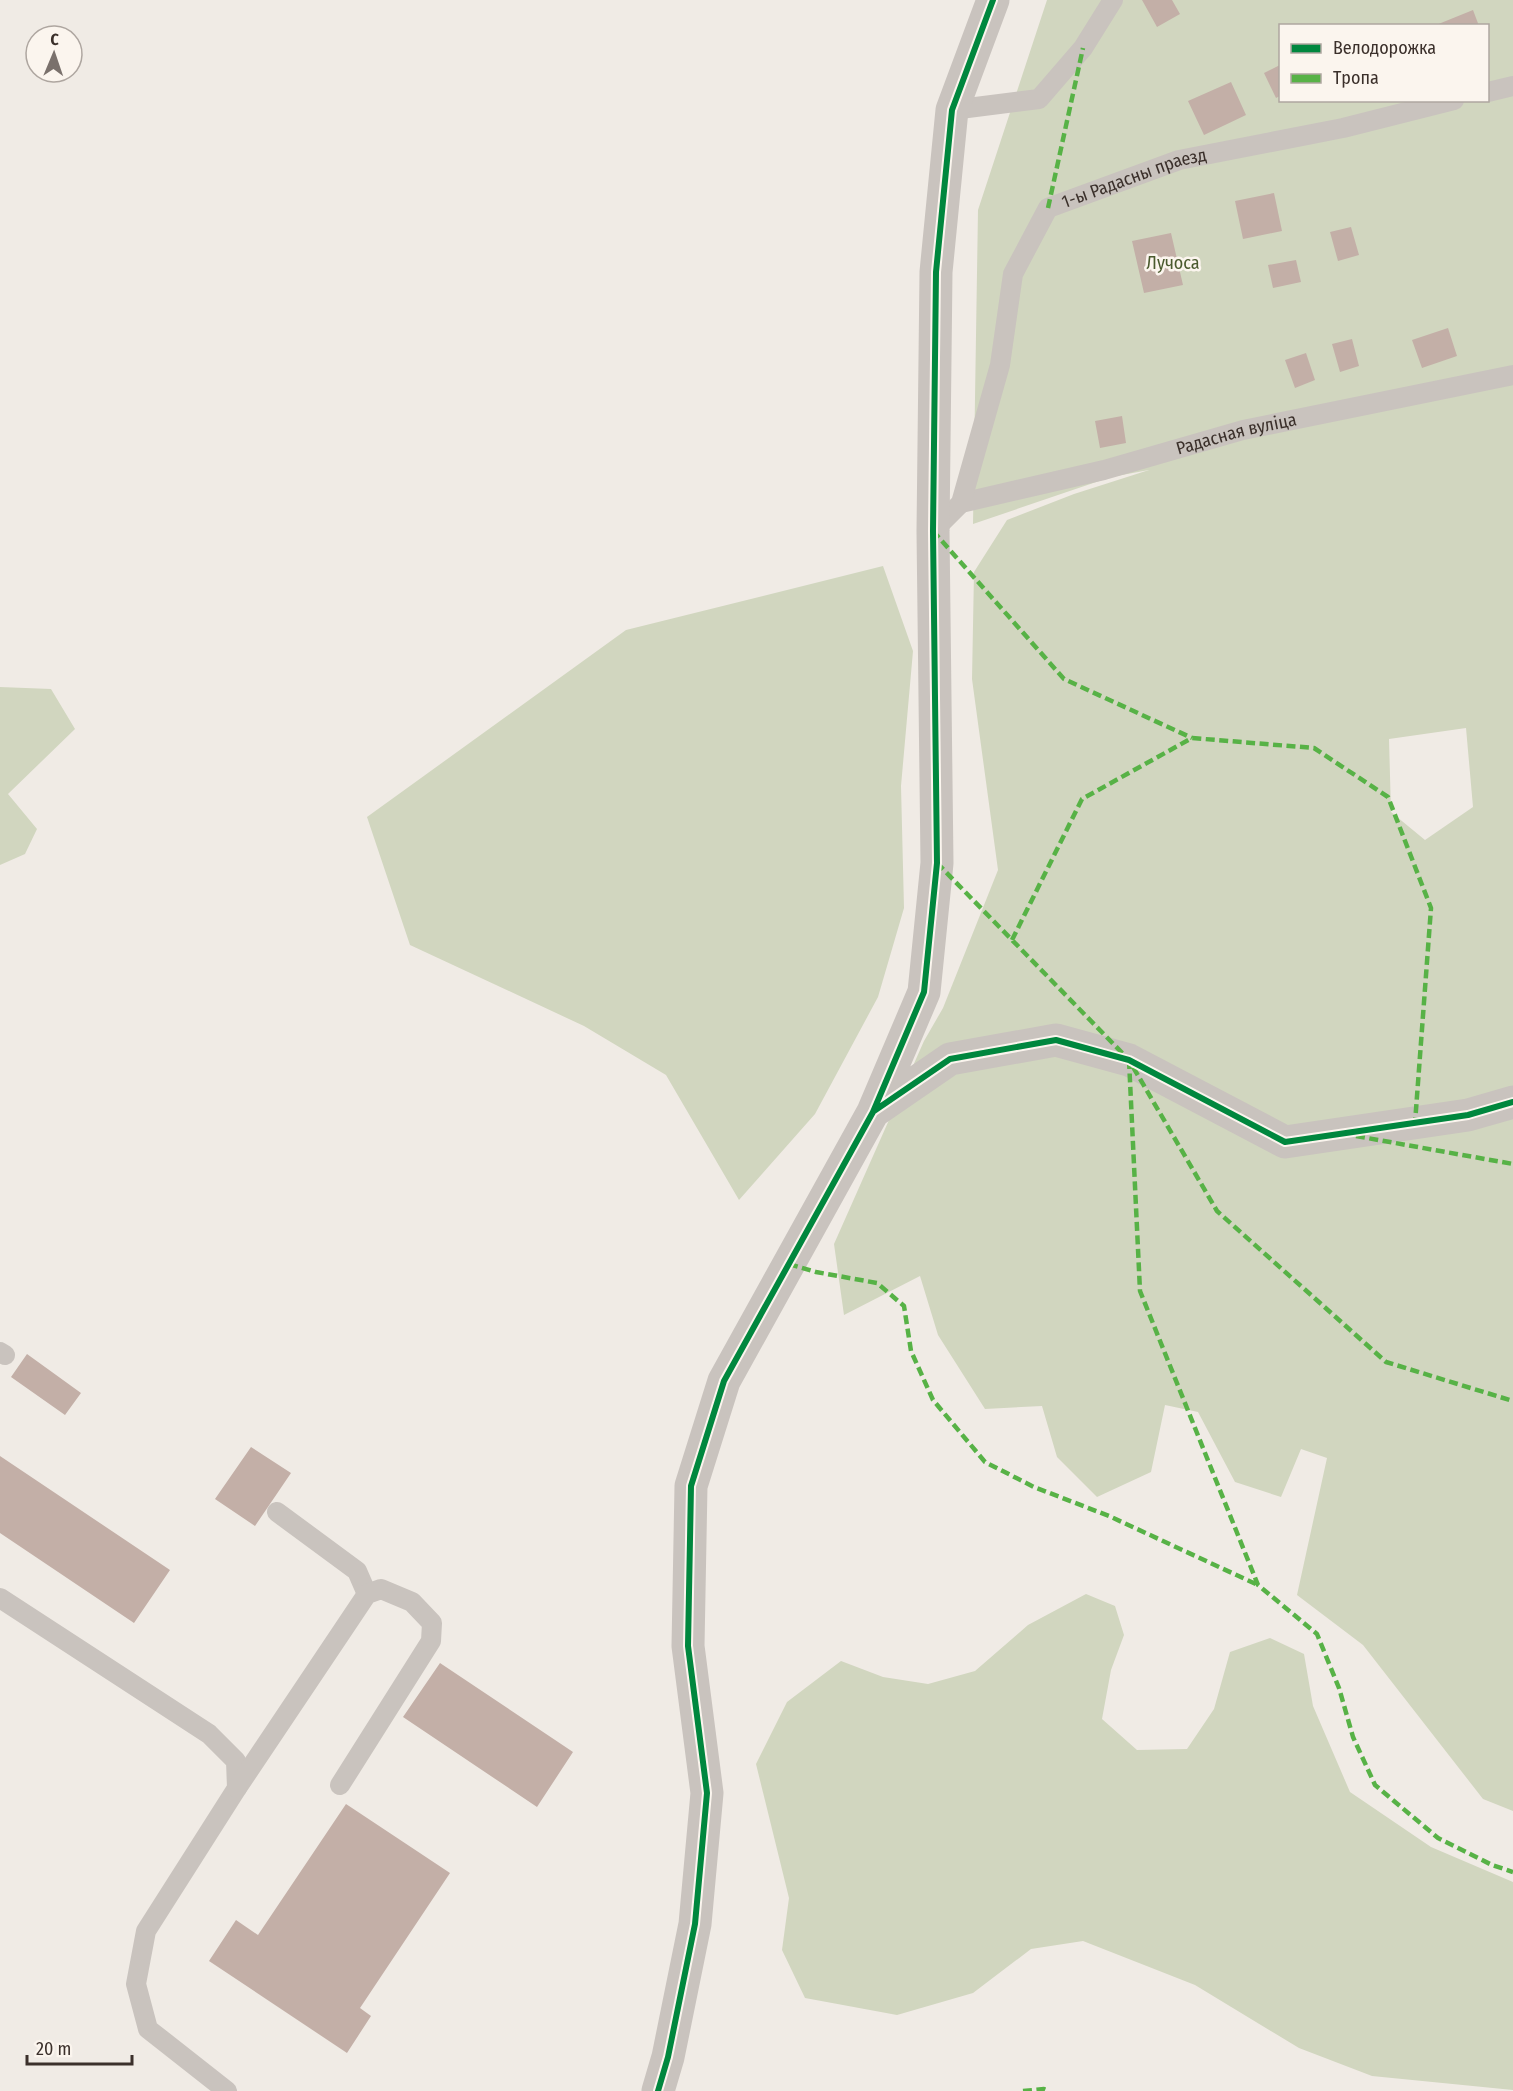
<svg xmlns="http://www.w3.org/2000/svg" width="1513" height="2091" viewBox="0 0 1513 2091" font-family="'Fira Sans Condensed',sans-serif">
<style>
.green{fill:#d1d6bf;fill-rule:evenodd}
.building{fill:#c3afa7}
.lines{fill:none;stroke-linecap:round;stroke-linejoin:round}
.lane{stroke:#c9c3be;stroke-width:20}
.street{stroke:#c9c3be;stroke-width:33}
.quiet{stroke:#57b246;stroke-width:4.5;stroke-dasharray:9 4.5;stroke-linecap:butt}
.cycleway-casing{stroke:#fbf5ee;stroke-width:10}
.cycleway{stroke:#00873e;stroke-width:6}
.labels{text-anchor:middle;stroke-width:5;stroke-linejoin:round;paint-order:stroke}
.street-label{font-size:18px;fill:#3b302b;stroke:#fbf5ee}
.park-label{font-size:18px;fill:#4a5a2e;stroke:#fbf5ee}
</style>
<rect width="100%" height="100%" fill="#f0ebe5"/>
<path class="green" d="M1047 0H1513V1811L1483 1799 1363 1645 1297 1595 1327 1458 1301 1449 1281 1497 1235 1482 1198 1412 1165 1405 1151 1472 1097 1497 1057 1457 1042 1406 985 1409 938 1335 920 1276 844 1315 834 1244 924 1041 943 1008 998 870 972 679 974 572 1007 520 1074 494 1149 470 1111 477 973 524 978 210ZM1280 26H1488V100H1280ZM1466 728 1473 807 1425 840 1391 812 1389 739Z
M883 566 913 651 901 786 904 908 878 997 815 1114 739 1200 666 1075 584 1026 410 945 367 817 626 630Z
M0 687 51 689 75 729 8 794 37 829 25 854 0 865Z
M1086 1594 1115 1606 1124 1635 1111 1670 1102 1719 1137 1750 1187 1749 1214 1709 1230 1652 1270 1638 1304 1654 1313 1706 1350 1792 1431 1847 1513 1882V2090L1372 2076 1299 2048 1195 1985 1083 1941 1031 1949 973 1993 897 2015 805 1998 782 1950 789 1898 756 1764 787 1702 841 1661 883 1677 928 1684 975 1671 1028 1625Z"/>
<path class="building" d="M1142 0H1172L1180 14 1157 27Z
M1473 10 1479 26H1436V25Z
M1280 65V96L1276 98 1264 73Z
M1231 82 1246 115 1204 135 1188 101Z
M1274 193 1282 231 1243 239 1235 201Z
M1351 227 1359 255 1338 261 1330 232Z
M1171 233 1183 285 1144 293 1132 241Z
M1296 260 1301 282 1273 288 1268 265Z
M1448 328 1457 356 1422 368 1412 340Z
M1352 339 1359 366 1340 372 1332 344Z
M1306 353 1315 380 1295 388 1285 360Z
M1122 416 1126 443 1100 448 1095 421Z
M27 1354 81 1393 65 1415 11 1377Z
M251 1447 291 1473 255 1526 215 1499Z
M0 1456 170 1570 134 1623 0 1533Z
M440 1663 573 1752 537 1807 403 1717Z
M346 1804 450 1873 360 2008 371 2016 347 2053 209 1961 236 1920 258 1935Z"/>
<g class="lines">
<g class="lane">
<path d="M1488 92 1513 86"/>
<path d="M952 110 1039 99 1083 48 1113 0"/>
<path id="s1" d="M961 503 1104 470 1243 430 1513 375"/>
<path id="s2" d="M933 531 961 503 1000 365 1013 274 1048 208 1179 160 1343 128 1454 100"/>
<path d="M0 1352 5 1355"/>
<path d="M277 1512 357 1571 367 1594"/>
<path d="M0 1598 209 1734 236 1761 237 1788 146 1931 136 1984 148 2029 227 2091"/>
<path d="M237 1788 367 1594 381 1589 412 1602 432 1623 431 1641 340 1785"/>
</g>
<path class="street" d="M873 1112 950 1059 1056 1040 1129 1060 1285 1142 1468 1115 1513 1102
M658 2091 668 2057 695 1924 707 1793 688 1646 691 1486 724 1381 873 1112 924 992 937 863 933 531 936 272 952 110 993 0"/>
<path class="quiet" d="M1048 208 1083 48
M933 531 1064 679 1192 738
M937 863 1129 1060 1217 1211 1386 1362 1513 1401
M1012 940 1082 799 1192 738 1314 748 1388 797 1431 908 1415 1123
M1129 1060 1140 1291 1258 1585 1317 1634 1339 1688 1353 1737 1375 1785 1438 1838 1492 1865 1513 1872
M1356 1136 1513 1164
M789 1264 816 1272 877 1283 904 1306 911 1351 933 1400 985 1462 1034 1487 1109 1516 1258 1585
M1023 2091 1044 2089 1049 2091"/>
<defs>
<path id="cycleway" d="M874 1111 950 1059 1056 1040 1129 1060 1285 1142 1468 1115 1513 1102
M658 2091 668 2057 695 1924 707 1793 688 1646 691 1486 724 1381 873 1112 924 992 937 863 933 531 936 272 952 110 993 0"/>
</defs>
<use href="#cycleway" class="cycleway-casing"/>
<use href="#cycleway" class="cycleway"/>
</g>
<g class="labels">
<g class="street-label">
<text dy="6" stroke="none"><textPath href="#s2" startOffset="441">1-ы Радасны праезд</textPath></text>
<text dy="6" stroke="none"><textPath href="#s1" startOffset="284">Радасная вуліца</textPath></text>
</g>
<g class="park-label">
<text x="1173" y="269">Лучоса</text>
</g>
</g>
<rect x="1279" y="24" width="210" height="78" fill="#fbf5ee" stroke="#aea6a0" stroke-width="1.5"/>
<rect x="1291" y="44" width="30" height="9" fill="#00873e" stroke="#aea6a0" stroke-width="1.5"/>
<text x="1333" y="54" font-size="18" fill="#3b302b">Велодорожка</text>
<rect x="1291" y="74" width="30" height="9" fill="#57b246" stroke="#aea6a0" stroke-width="1.5"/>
<text x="1333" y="84" font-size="18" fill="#3b302b">Тропа</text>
<g transform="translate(54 54) rotate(2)"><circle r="28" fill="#fbf5ee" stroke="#aea6a0" stroke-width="1.5"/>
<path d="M0-4.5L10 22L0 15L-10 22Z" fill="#7a716c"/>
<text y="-9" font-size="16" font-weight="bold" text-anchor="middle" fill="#3b302b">С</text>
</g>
<path d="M27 2055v9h105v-9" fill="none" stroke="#3b302b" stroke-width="3"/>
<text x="36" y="2055" font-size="18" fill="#3b302b" stroke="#fbf5ee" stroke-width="4.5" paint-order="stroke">20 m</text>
</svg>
